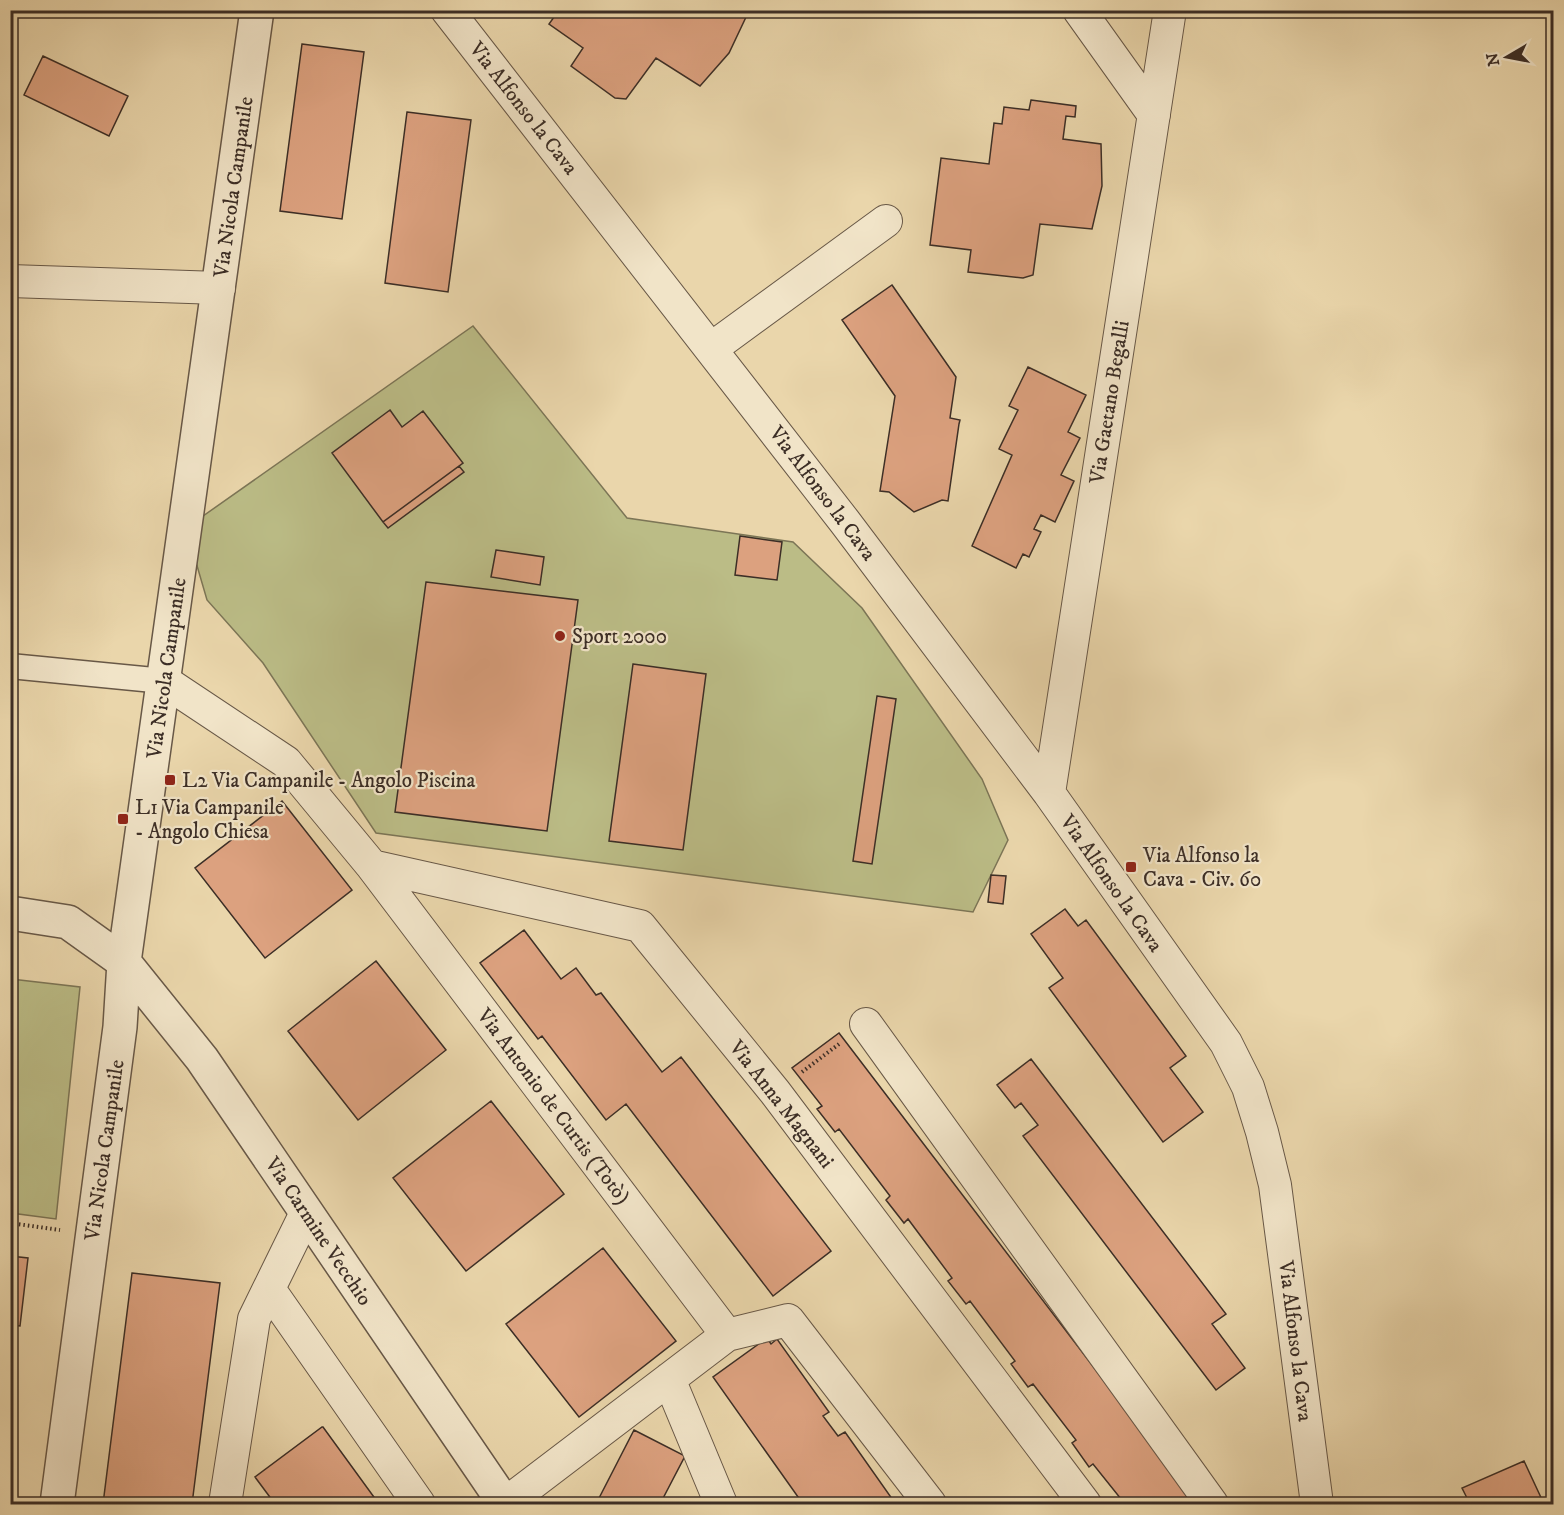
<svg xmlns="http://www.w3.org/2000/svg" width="1564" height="1515" viewBox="0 0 1564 1515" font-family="'IM FELL DW Pica',serif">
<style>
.green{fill:#bbbc86;stroke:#7c7556;stroke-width:1.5}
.building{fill:#dca17f;stroke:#3c2e26;stroke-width:1.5}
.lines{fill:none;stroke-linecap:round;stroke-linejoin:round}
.pedestrian-casing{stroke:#685847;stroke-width:27}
.minor-casing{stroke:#685847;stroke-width:34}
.tertiary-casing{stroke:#685847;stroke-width:36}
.path{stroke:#3c2e26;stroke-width:4;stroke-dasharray:1.5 3;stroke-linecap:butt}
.pedestrian{stroke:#f1e4c8;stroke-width:24}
.minor{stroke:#f1e4c8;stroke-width:32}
.tertiary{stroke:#f1e4c8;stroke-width:33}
.poi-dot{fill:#8f2418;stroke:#f1e4c8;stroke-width:2}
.labels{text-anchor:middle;stroke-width:4.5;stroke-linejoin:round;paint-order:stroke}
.street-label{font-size:21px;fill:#3c2e26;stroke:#f1e4c8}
.poi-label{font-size:21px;fill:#3c2e26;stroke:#f1e4c8;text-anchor:start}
</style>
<rect width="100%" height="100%" fill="#ead6ab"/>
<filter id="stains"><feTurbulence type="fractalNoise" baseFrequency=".00333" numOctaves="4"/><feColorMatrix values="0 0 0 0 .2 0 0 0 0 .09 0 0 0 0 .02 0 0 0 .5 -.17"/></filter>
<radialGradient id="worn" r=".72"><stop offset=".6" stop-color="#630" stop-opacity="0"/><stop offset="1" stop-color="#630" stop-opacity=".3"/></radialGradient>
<path class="green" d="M473 326 627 518 793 542 862 608 982 779 1008 840 973 912 376 833 263 663 207 600 186 528Z
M11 979 80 987 56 1219 11 1213Z"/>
<path class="building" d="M559 10H741L747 15 729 53 700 86 656 58 626 99 615 98 571 66 583 48 549 24Z
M302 44 364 52 342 219 280 211Z
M43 56 128 96 109 136 24 95Z
M1031 100 1076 106 1075 117 1066 116 1063 139 1101 144 1102 186 1092 229 1040 224 1033 275 1023 278 968 272 971 250 930 245 941 158 989 164 994 123 1002 124 1004 107 1029 110Z
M407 112 471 120 448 292 385 283Z
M892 285 956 377 950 418 960 420 959 424 948 501 942 500 914 512 889 492 880 491 895 396 842 320Z
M1028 367 1086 395 1068 432 1080 438 1061 475 1074 481 1055 522 1041 515 1034 529 1041 532 1029 557 1023 554 1016 568 972 546 1012 455 999 449 1018 410 1009 406Z
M390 410 402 427 423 411 463 463 383 522 332 453Z
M459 466 464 472 388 528 383 522Z
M740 536 782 542 777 580 735 575Z
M496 550 544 557 540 585 491 577Z
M426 582 578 600 547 831 395 812Z
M633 664 706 674 683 850 609 841Z
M877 696 896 699 872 864 853 861Z
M282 801 352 890 265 958 195 868Z
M991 875 1006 876 1003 904 988 902Z
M1065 909 1078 926 1086 920 1186 1056 1170 1068 1203 1112 1163 1142 1049 988 1063 978 1031 934Z
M524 930 561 979 576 968 596 995 601 993 662 1072 681 1057 831 1251 773 1296 626 1104 606 1120 542 1036 538 1039 480 963Z
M376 961 446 1050 358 1120 288 1031Z
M839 1033 1198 1504H1125L1093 1464 1089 1467 1072 1443 1076 1440 1033 1384 1028 1387 1011 1364 1015 1361 970 1301 966 1304 948 1281 952 1278 908 1219 904 1223 886 1200 890 1196 839 1129 835 1132 817 1109 822 1106 792 1068Z
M1031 1059 1226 1314 1212 1324 1245 1368 1216 1390 1023 1136 1038 1125 1021 1103 1015 1108 997 1085Z
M491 1101 564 1194 466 1271 393 1178Z
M603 1248 676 1341 579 1417 506 1324Z
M10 1256 28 1258 20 1326 10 1325Z
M132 1273 220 1283 192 1504H103Z
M767 1338 771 1344 777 1339 829 1412 823 1416 838 1436 845 1432 895 1503 803 1504 713 1377Z
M322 1427H323L379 1504H275L255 1477Z
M634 1430 685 1456 660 1504H596Z
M1524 1461 1544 1504H1453L1467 1498 1462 1488Z"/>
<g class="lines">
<defs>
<path id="pedestrian" d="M10 666 164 681"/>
<path id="minor" d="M447 10 845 522 1049 793 1226 1043 1248 1087 1262 1132 1275 1185 1317 1504
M1079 10 1154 115
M10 281 219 288
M712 348 886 221
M164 681 286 762 372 866 727 1335 788 1320 930 1504
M1049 793 1170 10
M372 866 640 926 775 1092 1085 1504
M866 1024 1212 1504
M269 1289 419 1504
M669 1379 721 1504
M225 1504 254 1319 306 1213
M505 1504 727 1335"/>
<path id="tertiary" d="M10 913 68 922 124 962 202 1059 505 1504
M57 1504 120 1027 124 962 257 10"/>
</defs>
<use href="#pedestrian" class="pedestrian-casing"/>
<use href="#minor" class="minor-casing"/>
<use href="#tertiary" class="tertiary-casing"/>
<path class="path" d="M802 1072 839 1044
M10 1223 60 1230"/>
<use href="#pedestrian" class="pedestrian"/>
<use href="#minor" class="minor"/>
<use href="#tertiary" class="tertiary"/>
</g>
<g class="poi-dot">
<circle cx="560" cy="636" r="6"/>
<rect x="164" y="774" width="12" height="12" rx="3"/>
<rect x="117" y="813" width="12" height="12" rx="3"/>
<rect x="1125" y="861" width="12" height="12" rx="3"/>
</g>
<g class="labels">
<g class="street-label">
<text transform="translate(524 108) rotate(52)" y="7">Via Alfonso la Cava</text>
<text transform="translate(233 187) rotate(-82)" y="7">Via Nicola Campanile</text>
<text transform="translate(1109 402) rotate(-81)" y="7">Via Gaetano Begalli</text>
<text transform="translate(823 493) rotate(53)" y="7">Via Alfonso la Cava</text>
<text transform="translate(166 668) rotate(-82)" y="7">Via Nicola Campanile</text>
<text transform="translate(1112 883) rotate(55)" y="7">Via Alfonso la Cava</text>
<text transform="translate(782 1104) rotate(52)" y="7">Via Anna Magnani</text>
<text transform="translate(554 1106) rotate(53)" y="7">Via Antonio de Curtis (Totò)</text>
<text transform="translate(104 1150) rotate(-82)" y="7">Via Nicola Campanile</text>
<text transform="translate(319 1231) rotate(56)" y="7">Via Carmine Vecchio</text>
<text transform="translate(1296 1341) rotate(83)" y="7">Via Alfonso la Cava</text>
</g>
<g class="poi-label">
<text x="572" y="643">Sport 2000</text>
<text x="182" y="787">L2 Via Campanile - Angolo Piscina</text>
<text x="135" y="814">L1 Via Campanile<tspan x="135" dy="24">- Angolo Chiesa</tspan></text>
<text x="1143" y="862">Via Alfonso la<tspan x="1143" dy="24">Cava - Civ. 60</tspan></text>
</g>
</g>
<rect width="1564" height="1515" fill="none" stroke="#ead6ab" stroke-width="36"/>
<rect x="12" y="12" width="1540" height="1491" fill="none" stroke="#3c2e26" stroke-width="3"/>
<rect x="18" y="18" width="1528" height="1479" fill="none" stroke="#3c2e26" stroke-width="1.5"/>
<g transform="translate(1507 57) rotate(260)" stroke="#f1e4c8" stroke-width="4.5" paint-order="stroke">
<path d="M0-4.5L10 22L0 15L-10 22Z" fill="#3c2e26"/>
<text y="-9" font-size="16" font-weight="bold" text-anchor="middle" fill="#3c2e26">N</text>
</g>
<rect width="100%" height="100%" filter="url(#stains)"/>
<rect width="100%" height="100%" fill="url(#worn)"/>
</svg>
